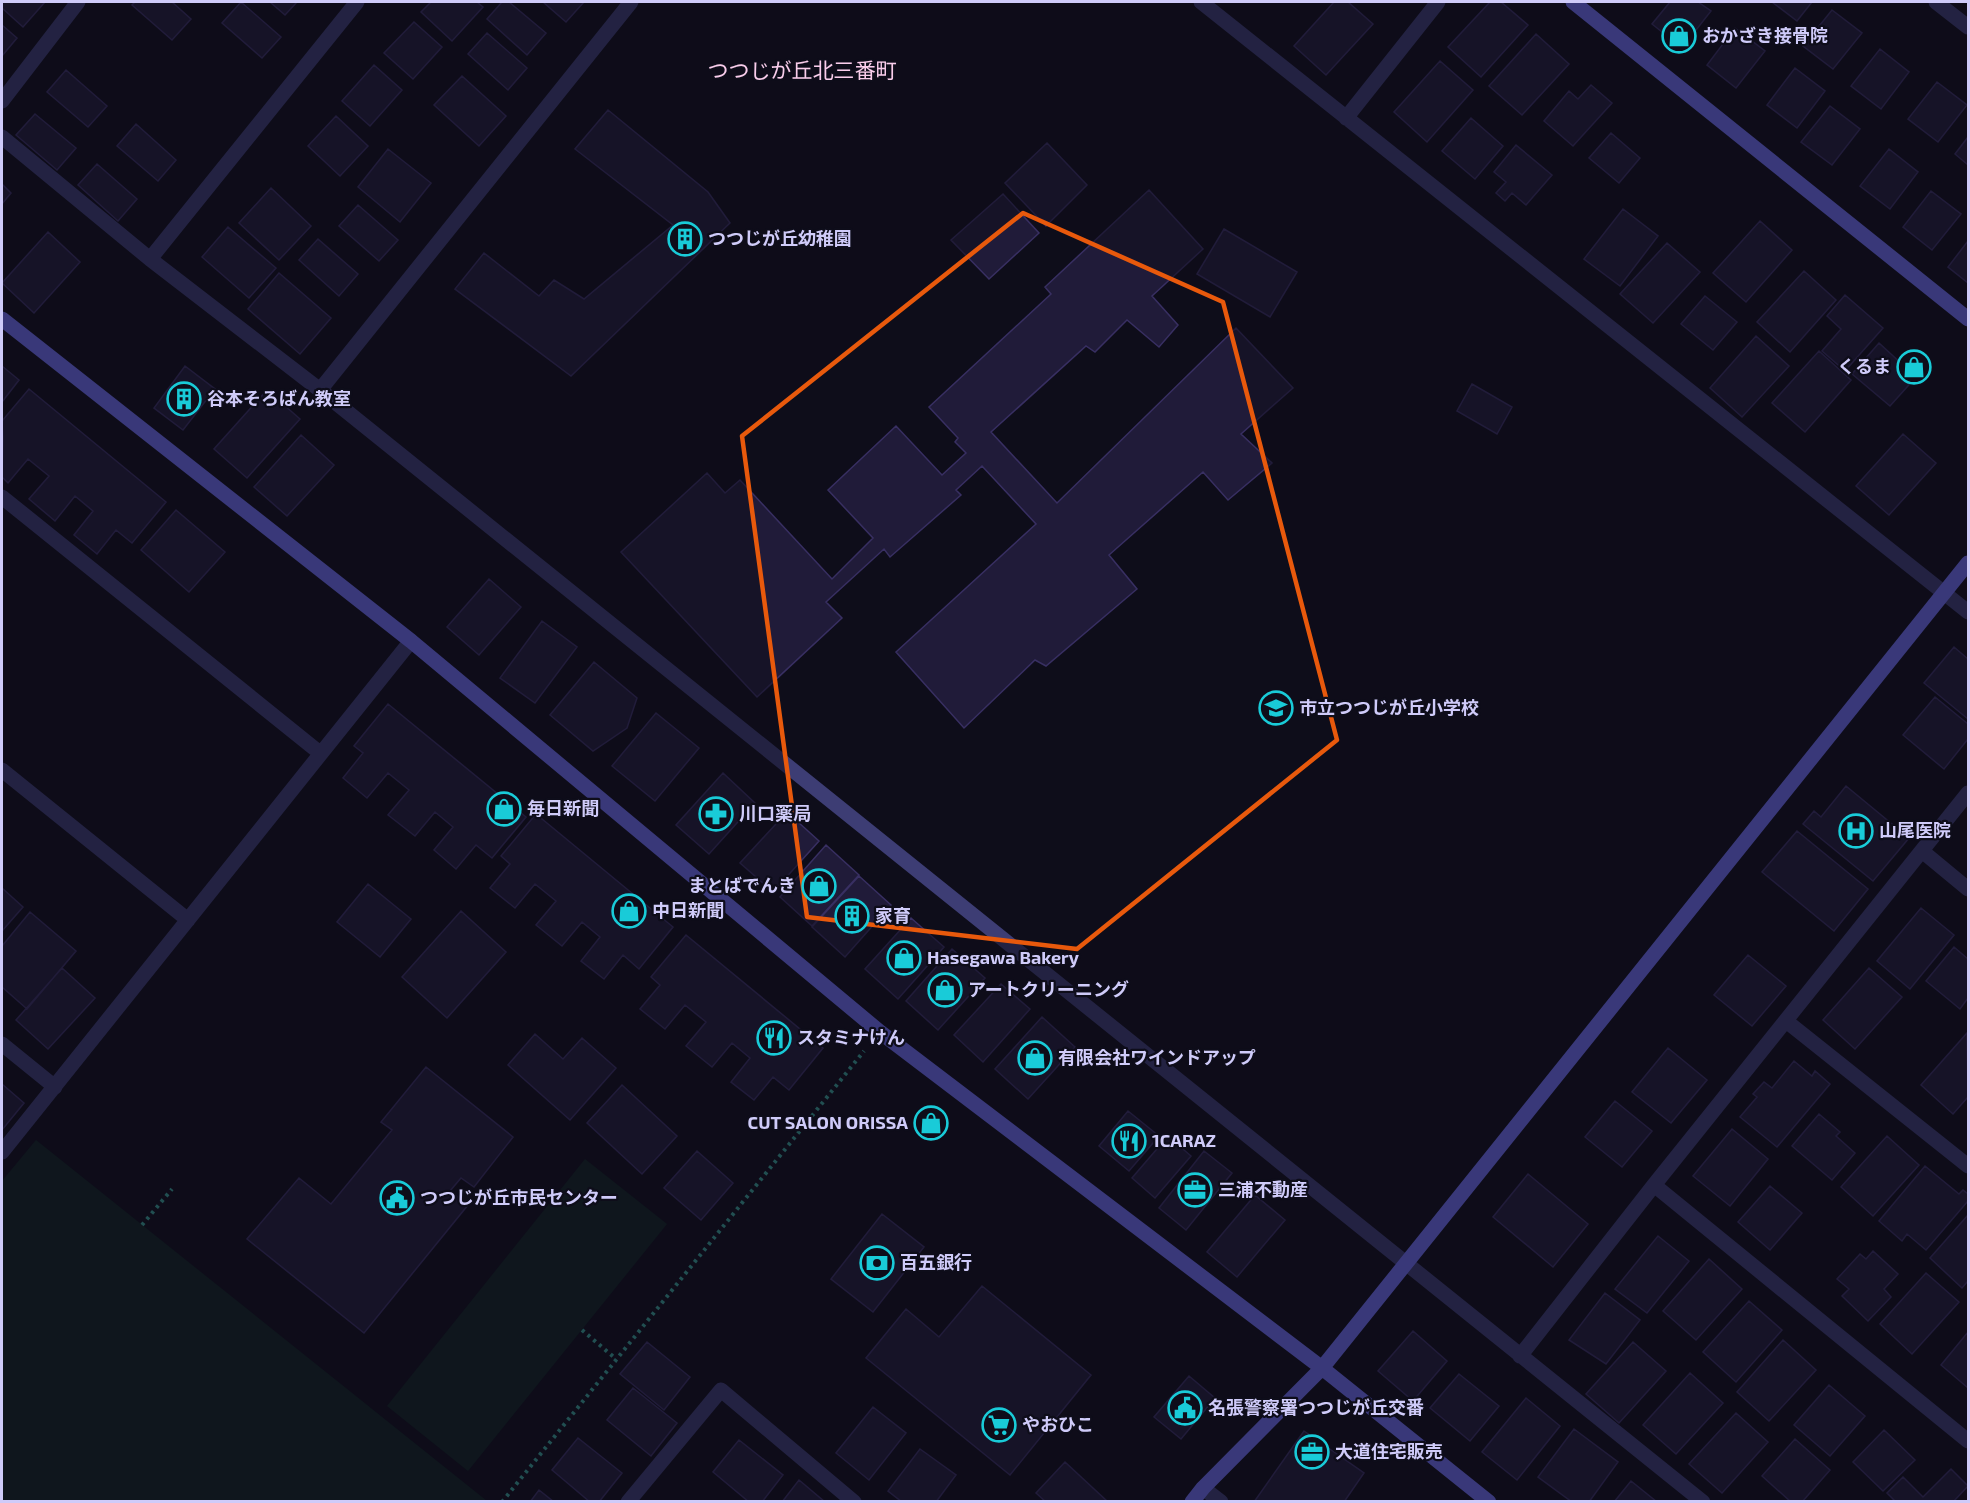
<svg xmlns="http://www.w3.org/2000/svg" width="1970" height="1503" viewBox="0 0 1970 1503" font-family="'Exo 2','Noto Sans JP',sans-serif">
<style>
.green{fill:#102322}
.building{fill:#201b39;stroke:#382f62;stroke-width:1.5}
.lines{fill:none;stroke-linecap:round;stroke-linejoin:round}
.path{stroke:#399f96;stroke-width:4;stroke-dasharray:3 4.5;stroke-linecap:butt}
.street{stroke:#3d3d74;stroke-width:15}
.secondary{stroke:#6d6eee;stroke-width:15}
.marked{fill:none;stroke:#e8590c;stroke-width:4.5;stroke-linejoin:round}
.labels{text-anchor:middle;stroke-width:4.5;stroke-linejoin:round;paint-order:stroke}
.poi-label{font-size:18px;font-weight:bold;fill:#cfcbf9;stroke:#0e0d1a;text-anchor:start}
.quarter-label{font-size:21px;fill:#f9cdeb;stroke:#0e0d1a}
</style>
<rect width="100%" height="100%" fill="#0e0d1a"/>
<path class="green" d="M36 1140 487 1501H2V1181Z
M585 1159 667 1224 468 1471 387 1406Z"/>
<path class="building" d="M2 2H45L23 27 2 8Z
M135 2H172L191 19 172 40 132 5Z
M241 2 281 37 262 58 222 23Z
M270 2H297L285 15Z
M431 2H477L483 7 452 41 421 12Z
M502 2H509L546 33 527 55 487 19Z
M543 2H584L566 22Z
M1334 2H1348L1373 24 1326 75 1294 46Z
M1490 2H1501L1528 25 1481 77 1448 47Z
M1670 2H1698L1711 11 1682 48 1652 24Z
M1772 2H1812L1797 21Z
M1832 10 1862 33 1833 69 1803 46Z
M414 22 442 47 413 79 384 53Z
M2 25 17 38 2 56Z
M1735 28 1765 51 1736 88 1707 65Z
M487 33 527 68 508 90 468 54Z
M1536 34 1569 64 1522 115 1489 86Z
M1880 49 1909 72 1881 109 1851 86Z
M1440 61 1473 90 1427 142 1394 112Z
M374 65 402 90 370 126 342 101Z
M1795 68 1825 91 1797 128 1767 105Z
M66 70 107 106 88 127 47 92Z
M462 76 506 116 479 146 434 105Z
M1937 82 1967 105 1938 142 1908 119Z
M1591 85 1612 103 1573 146 1544 121 1569 91 1578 99Z
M1830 106 1860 129 1832 165 1801 142Z
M608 110 708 192 730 223 571 376 455 289 484 253 539 296 554 280 584 299 673 225 575 149Z
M35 114 76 148 57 170 16 135Z
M336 116 368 146 340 176 308 146Z
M1471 118 1503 146 1475 179 1442 151Z
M136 124 176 160 158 181 117 146Z
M1611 133 1640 158 1619 183 1589 158Z
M1968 137V165L1955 154Z
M1047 143 1087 185 1046 226 1005 183Z
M1516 145 1552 175 1526 205 1512 193 1505 201 1496 193 1506 182 1494 172Z
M388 149 431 183 400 222 358 187Z
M1889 149 1918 172 1890 209 1860 186Z
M97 164 137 199 118 221 78 185Z
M2 184 11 193 2 204Z
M271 188 311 226 279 260 239 223Z
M1149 190 1203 249 1152 296 1178 325 1159 347 1127 320 1095 352 1086 346 991 432 1057 503 1236 328 1293 388 1241 434 1272 463 1228 500 1203 472 1109 555 1137 589 1046 666 1035 660 964 728 896 652 1036 524 982 466 956 490 961 495 890 557 884 549 826 602 842 618 757 697 621 552 707 473 725 493 740 480 832 579 873 538 828 490 896 426 942 475 966 453 955 442 958 438 929 407 1051 294 1045 287Z
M1931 191 1961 214 1932 250 1903 227Z
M1003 194 1039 233 989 279 951 240Z
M358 205 398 240 379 261 339 226Z
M1623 209 1658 236 1620 286 1584 259Z
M1760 221 1792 250 1746 302 1713 273Z
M228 227 276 268 249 298 202 257Z
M1224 229 1297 272 1270 317 1197 274Z
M48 232 80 262 34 313 2 283Z
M318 239 358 274 339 296 299 260Z
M1968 241V283L1948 267Z
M1667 243 1700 272 1653 323 1620 294Z
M1804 271 1836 300 1790 352 1757 322Z
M279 273 331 318 300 354 248 309Z
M1845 295 1883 328 1845 371 1822 351 1841 329 1827 316Z
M1705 296 1737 322 1713 350 1681 324Z
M1756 336 1789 366 1742 417 1710 388Z
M1879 343 1916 377 1890 406 1852 374Z
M1819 351 1851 380 1805 432 1772 403Z
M2 366 19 380 2 402Z
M185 366 215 389 183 430 154 408Z
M1472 384 1512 407 1497 434 1457 411Z
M29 389 166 502 132 543 116 530 97 554 74 535 93 511 75 496 55 521 29 499 49 476 28 459 8 483 2 477 3 438 2 421Z
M267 390 300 419 247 478 214 449Z
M1903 434 1936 463 1889 515 1856 486Z
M301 435 334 465 287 516 254 487Z
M176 510 225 552 189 592 141 550Z
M489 579 521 607 479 655 447 627Z
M542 621 577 647 535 703 500 678Z
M1954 647 1968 659V719L1924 683Z
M594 662 637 698 627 728 593 751 550 715Z
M1935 697 1968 724V739L1944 769 1903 735Z
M388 704 526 817 492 858 476 845 456 869 434 850 453 827 435 812 415 836 388 815 409 790 388 773 367 798 343 778 363 753 354 746Z
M656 713 699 748 655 801 612 766Z
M723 773 755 803 709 854 676 825Z
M1846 786 1909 838 1873 881 1803 824 1814 811 1821 817Z
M787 812 819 841 773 892 740 863Z
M536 814 673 927 639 969 623 955 604 979 581 961 600 937 582 922 562 946 536 925 556 901 535 884 515 908 490 888 510 864 501 856Z
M1797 831 1868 889 1834 931 1762 872Z
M826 845 859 875 812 926 780 897Z
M859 876 891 905 845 957 812 927Z
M368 884 411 919 380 957 337 922Z
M2 888 23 907 2 931Z
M1921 908 1954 935 1910 989 1877 961Z
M461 911 506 952 447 1018 402 977Z
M30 912 76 951 27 1009 2 987V946Z
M911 918 944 947 898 999 865 969Z
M686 935 823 1048 789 1090 773 1077 754 1100 731 1082 750 1058 732 1043 712 1067 686 1046 706 1022 685 1005 665 1029 640 1009 660 985 651 977Z
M1954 947 1968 959V998L1960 1009 1926 981Z
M952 949 985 978 938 1030 906 1001Z
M1748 955 1786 986 1752 1026 1714 995Z
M62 968 95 998 48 1049 16 1020Z
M1869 968 1902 997 1855 1049 1823 1020Z
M1001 984 1030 1009 983 1062 954 1035Z
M1042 1017 1075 1047 1028 1099 995 1069Z
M1967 1033 1968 1097 1953 1114 1921 1085Z
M535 1034 563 1059 582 1038 616 1068 570 1120 508 1065Z
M1668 1048 1707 1080 1671 1123 1632 1092Z
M1794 1061 1812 1076 1815 1071 1830 1084 1777 1147 1740 1117 1757 1097 1753 1094 1764 1082 1772 1088Z
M426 1067 513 1137 474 1187 461 1178 450 1191 468 1205 364 1333 247 1239 299 1178 331 1204 392 1130 381 1122Z
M426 1067 513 1137 474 1187 461 1178 450 1191 468 1205 364 1333 247 1239 299 1178 331 1204 392 1130 381 1122Z
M2 1084 24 1103 2 1130Z
M622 1085 677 1136 642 1174 587 1123Z
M1615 1101 1652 1131 1622 1167 1585 1137Z
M1128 1111 1159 1136 1129 1171 1099 1146Z
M1819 1114 1840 1132 1836 1136 1855 1153 1832 1180 1792 1146Z
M1732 1129 1768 1159 1730 1206 1693 1176Z
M1168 1136 1191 1156 1155 1198 1132 1178Z
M1887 1136 1919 1165 1873 1216 1841 1187Z
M697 1151 733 1183 701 1220 664 1188Z
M1204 1151 1232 1173 1186 1230 1159 1208Z
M1925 1166 1959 1194 1963 1190 1968 1194V1201L1926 1250 1907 1234 1902 1241 1879 1221Z
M1528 1174 1588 1224 1553 1267 1493 1217Z
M1770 1186 1802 1213 1770 1250 1738 1222Z
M1255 1195 1285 1220 1237 1277 1207 1252Z
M882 1214 924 1247 873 1312 831 1279Z
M1968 1215V1281L1962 1288 1930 1258Z
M1658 1236 1689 1261 1647 1313 1615 1289Z
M1873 1251 1898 1274 1884 1289 1891 1297 1868 1321 1842 1296 1849 1289 1837 1279 1860 1254 1866 1259Z
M1709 1259 1742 1289 1696 1340 1663 1311Z
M1926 1273 1959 1302 1912 1354 1880 1324Z
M982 1286 1091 1375 1010 1475 866 1358 906 1309 939 1337Z
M1605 1293 1640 1320 1606 1364 1569 1340Z
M1749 1301 1782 1330 1736 1382 1703 1352Z
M1413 1331 1447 1361 1413 1401 1378 1371Z
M1968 1332V1388L1941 1365Z
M1783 1340 1816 1370 1769 1421 1737 1392Z
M647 1342 690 1377 664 1410 620 1374Z
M1633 1342 1666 1371 1619 1423 1586 1394Z
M1690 1373 1723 1403 1676 1454 1643 1425Z
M1459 1374 1499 1406 1470 1441 1430 1408Z
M1189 1376 1215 1398 1181 1439 1154 1417Z
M1829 1385 1865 1416 1830 1456 1794 1425Z
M633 1388 677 1423 651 1456 607 1420Z
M1526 1398 1560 1426 1517 1480 1482 1452Z
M873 1407 906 1433 869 1480 836 1453Z
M1736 1413 1768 1442 1722 1493 1689 1464Z
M1574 1429 1618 1462 1589 1502H1572L1538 1477Z
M1884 1430 1915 1460 1883 1491 1853 1462Z
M1304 1431 1364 1473 1344 1502H1254Z
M578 1438 622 1473 599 1502H590L552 1470Z
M1795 1439 1830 1470 1802 1502H1791L1762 1476Z
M739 1440 783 1475 762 1502H749L713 1472Z
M920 1449 956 1475 936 1502H902L888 1491Z
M1065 1462 1108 1502H1046L1036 1493Z
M1951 1469 1968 1486 1953 1502H1896L1887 1493 1903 1477 1923 1497Z
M799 1480 825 1502H782Z
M1631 1481 1657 1502H1614Z
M539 1490 554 1502H530Z"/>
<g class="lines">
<path class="path" d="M142 1225 172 1189
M582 1330 616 1359
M502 1502 864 1051"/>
<path class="street" d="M1201 2 1968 612
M1936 2 1968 27
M2 101 78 2
M1346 118 1438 2
M2 137 150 259 320 390 1703 1502
M150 259 357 2
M320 390 631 2
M2 497 320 753
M2 770 188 920
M1922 851 1968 889
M1786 1021 1968 1166
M2 1044 55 1087
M2 1152 411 641
M1654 1185 1968 1441
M1520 1356 1654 1185 1968 793
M1203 1488 1221 1502
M628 1502 721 1390 854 1502"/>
<path class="secondary" d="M1573 2 1968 319
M2 319 411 641 880 1032 1322 1368 1489 1502
M1192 1502 1203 1488 1322 1368 1968 563"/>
</g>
<path d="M0 0H1970V1503H0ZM1023 213 1223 302 1337 740 1077 949 807 917 742 436Z" fill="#0e0d1a" fill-opacity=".55" fill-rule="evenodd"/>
<path class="marked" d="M1023 213 1223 302 1337 740 1077 949 807 917 742 436Z"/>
<defs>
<symbol id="shop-ring" viewBox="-11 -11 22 22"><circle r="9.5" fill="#0e0d1a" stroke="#19cbd8" stroke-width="1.5"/><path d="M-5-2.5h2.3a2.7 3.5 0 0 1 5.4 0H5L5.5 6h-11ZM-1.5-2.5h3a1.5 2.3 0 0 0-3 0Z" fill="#19cbd8"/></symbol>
<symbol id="building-ring" viewBox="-11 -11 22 22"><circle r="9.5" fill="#0e0d1a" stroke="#19cbd8" stroke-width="1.5"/><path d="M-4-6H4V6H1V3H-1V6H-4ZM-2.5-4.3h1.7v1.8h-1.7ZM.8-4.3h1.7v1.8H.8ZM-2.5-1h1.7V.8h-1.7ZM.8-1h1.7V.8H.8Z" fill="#19cbd8"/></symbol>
<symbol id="school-ring" viewBox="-11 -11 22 22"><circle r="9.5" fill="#0e0d1a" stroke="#19cbd8" stroke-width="1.5"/><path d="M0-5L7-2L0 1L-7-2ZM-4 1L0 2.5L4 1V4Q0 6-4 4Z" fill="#19cbd8"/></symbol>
<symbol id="pharmacy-ring" viewBox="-11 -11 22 22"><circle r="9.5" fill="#0e0d1a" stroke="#19cbd8" stroke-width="1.5"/><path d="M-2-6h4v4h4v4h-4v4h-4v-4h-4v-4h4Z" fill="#19cbd8"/></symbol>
<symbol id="hospital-ring" viewBox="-11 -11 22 22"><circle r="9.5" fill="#0e0d1a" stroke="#19cbd8" stroke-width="1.5"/><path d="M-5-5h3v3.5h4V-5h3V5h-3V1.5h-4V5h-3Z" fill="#19cbd8"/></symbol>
<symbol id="restaurant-ring" viewBox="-11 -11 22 22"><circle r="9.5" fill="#0e0d1a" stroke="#19cbd8" stroke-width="1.5"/><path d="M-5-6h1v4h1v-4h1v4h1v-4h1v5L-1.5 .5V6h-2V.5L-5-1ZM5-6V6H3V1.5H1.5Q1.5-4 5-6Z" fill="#19cbd8"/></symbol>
<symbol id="office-ring" viewBox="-11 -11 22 22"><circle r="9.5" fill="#0e0d1a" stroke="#19cbd8" stroke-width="1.5"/><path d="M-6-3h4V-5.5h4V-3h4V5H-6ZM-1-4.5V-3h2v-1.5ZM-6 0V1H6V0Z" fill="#19cbd8"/></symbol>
<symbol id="civic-ring" viewBox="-11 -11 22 22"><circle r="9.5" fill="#0e0d1a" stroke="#19cbd8" stroke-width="1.5"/><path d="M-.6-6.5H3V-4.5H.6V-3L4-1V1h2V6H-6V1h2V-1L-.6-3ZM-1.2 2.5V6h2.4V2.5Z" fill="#19cbd8"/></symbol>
<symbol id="bank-ring" viewBox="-11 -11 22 22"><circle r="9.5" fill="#0e0d1a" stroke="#19cbd8" stroke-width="1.5"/><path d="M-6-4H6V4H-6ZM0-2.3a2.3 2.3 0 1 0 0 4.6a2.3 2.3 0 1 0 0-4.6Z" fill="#19cbd8"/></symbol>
<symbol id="supermarket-ring" viewBox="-11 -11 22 22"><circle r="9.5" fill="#0e0d1a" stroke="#19cbd8" stroke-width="1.5"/><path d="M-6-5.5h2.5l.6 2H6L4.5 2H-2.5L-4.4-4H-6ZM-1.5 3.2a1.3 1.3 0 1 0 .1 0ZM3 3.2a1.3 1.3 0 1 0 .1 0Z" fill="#19cbd8"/></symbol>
</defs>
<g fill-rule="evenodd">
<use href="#shop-ring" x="1660" y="17" width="38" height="38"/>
<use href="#building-ring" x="666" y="220" width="38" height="38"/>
<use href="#shop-ring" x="1895" y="348" width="38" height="38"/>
<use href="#building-ring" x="165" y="380" width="38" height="38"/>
<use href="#school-ring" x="1257" y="689" width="38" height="38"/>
<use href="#shop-ring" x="485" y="790" width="38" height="38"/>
<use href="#pharmacy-ring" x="697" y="795" width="38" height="38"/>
<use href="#hospital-ring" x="1837" y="812" width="38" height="38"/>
<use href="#shop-ring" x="800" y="867" width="38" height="38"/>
<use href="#shop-ring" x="610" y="892" width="38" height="38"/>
<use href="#building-ring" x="833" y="897" width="38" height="38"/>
<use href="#shop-ring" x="885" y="939" width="38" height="38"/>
<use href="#shop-ring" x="926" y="971" width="38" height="38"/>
<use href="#restaurant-ring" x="755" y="1019" width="38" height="38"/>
<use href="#shop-ring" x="1016" y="1039" width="38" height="38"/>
<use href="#shop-ring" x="912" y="1104" width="38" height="38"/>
<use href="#restaurant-ring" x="1110" y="1122" width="38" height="38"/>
<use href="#office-ring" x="1176" y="1171" width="38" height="38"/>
<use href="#civic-ring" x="378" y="1179" width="38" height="38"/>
<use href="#bank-ring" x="858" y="1244" width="38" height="38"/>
<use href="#civic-ring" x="1166" y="1389" width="38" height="38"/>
<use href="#supermarket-ring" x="980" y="1406" width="38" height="38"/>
<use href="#office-ring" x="1293" y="1433" width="38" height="38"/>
</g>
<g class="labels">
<g class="poi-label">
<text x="1702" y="42">おかざき接骨院</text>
<text x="708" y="245">つつじが丘幼稚園</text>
<text x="1891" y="373" text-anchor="end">くるま</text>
<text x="207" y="405">谷本そろばん教室</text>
<text x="1299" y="714">市立つつじが丘小学校</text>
<text x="527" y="815">毎日新聞</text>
<text x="739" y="820">川口薬局</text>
<text x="1879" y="837">山尾医院</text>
<text x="796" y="892" text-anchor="end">まとばでんき</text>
<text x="652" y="917">中日新聞</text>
<text x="875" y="922">家育</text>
<text x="927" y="964">Hasegawa Bakery</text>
<text x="968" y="996">アートクリーニング</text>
<text x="797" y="1044">スタミナけん</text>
<text x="1058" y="1064">有限会社ワインドアップ</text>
<text x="908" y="1129" text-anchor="end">CUT SALON ORISSA</text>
<text x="1152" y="1147">1CARAZ</text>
<text x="1218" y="1196">三浦不動産</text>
<text x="420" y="1204">つつじが丘市民センター</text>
<text x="900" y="1269">百五銀行</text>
<text x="1208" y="1414">名張警察署つつじが丘交番</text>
<text x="1022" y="1431">やおひこ</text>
<text x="1335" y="1458">大道住宅販売</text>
</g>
<g class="quarter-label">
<text x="802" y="78">つつじが丘北三番町</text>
</g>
</g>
<rect width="1970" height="1503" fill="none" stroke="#cfcbf9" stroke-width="6"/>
</svg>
